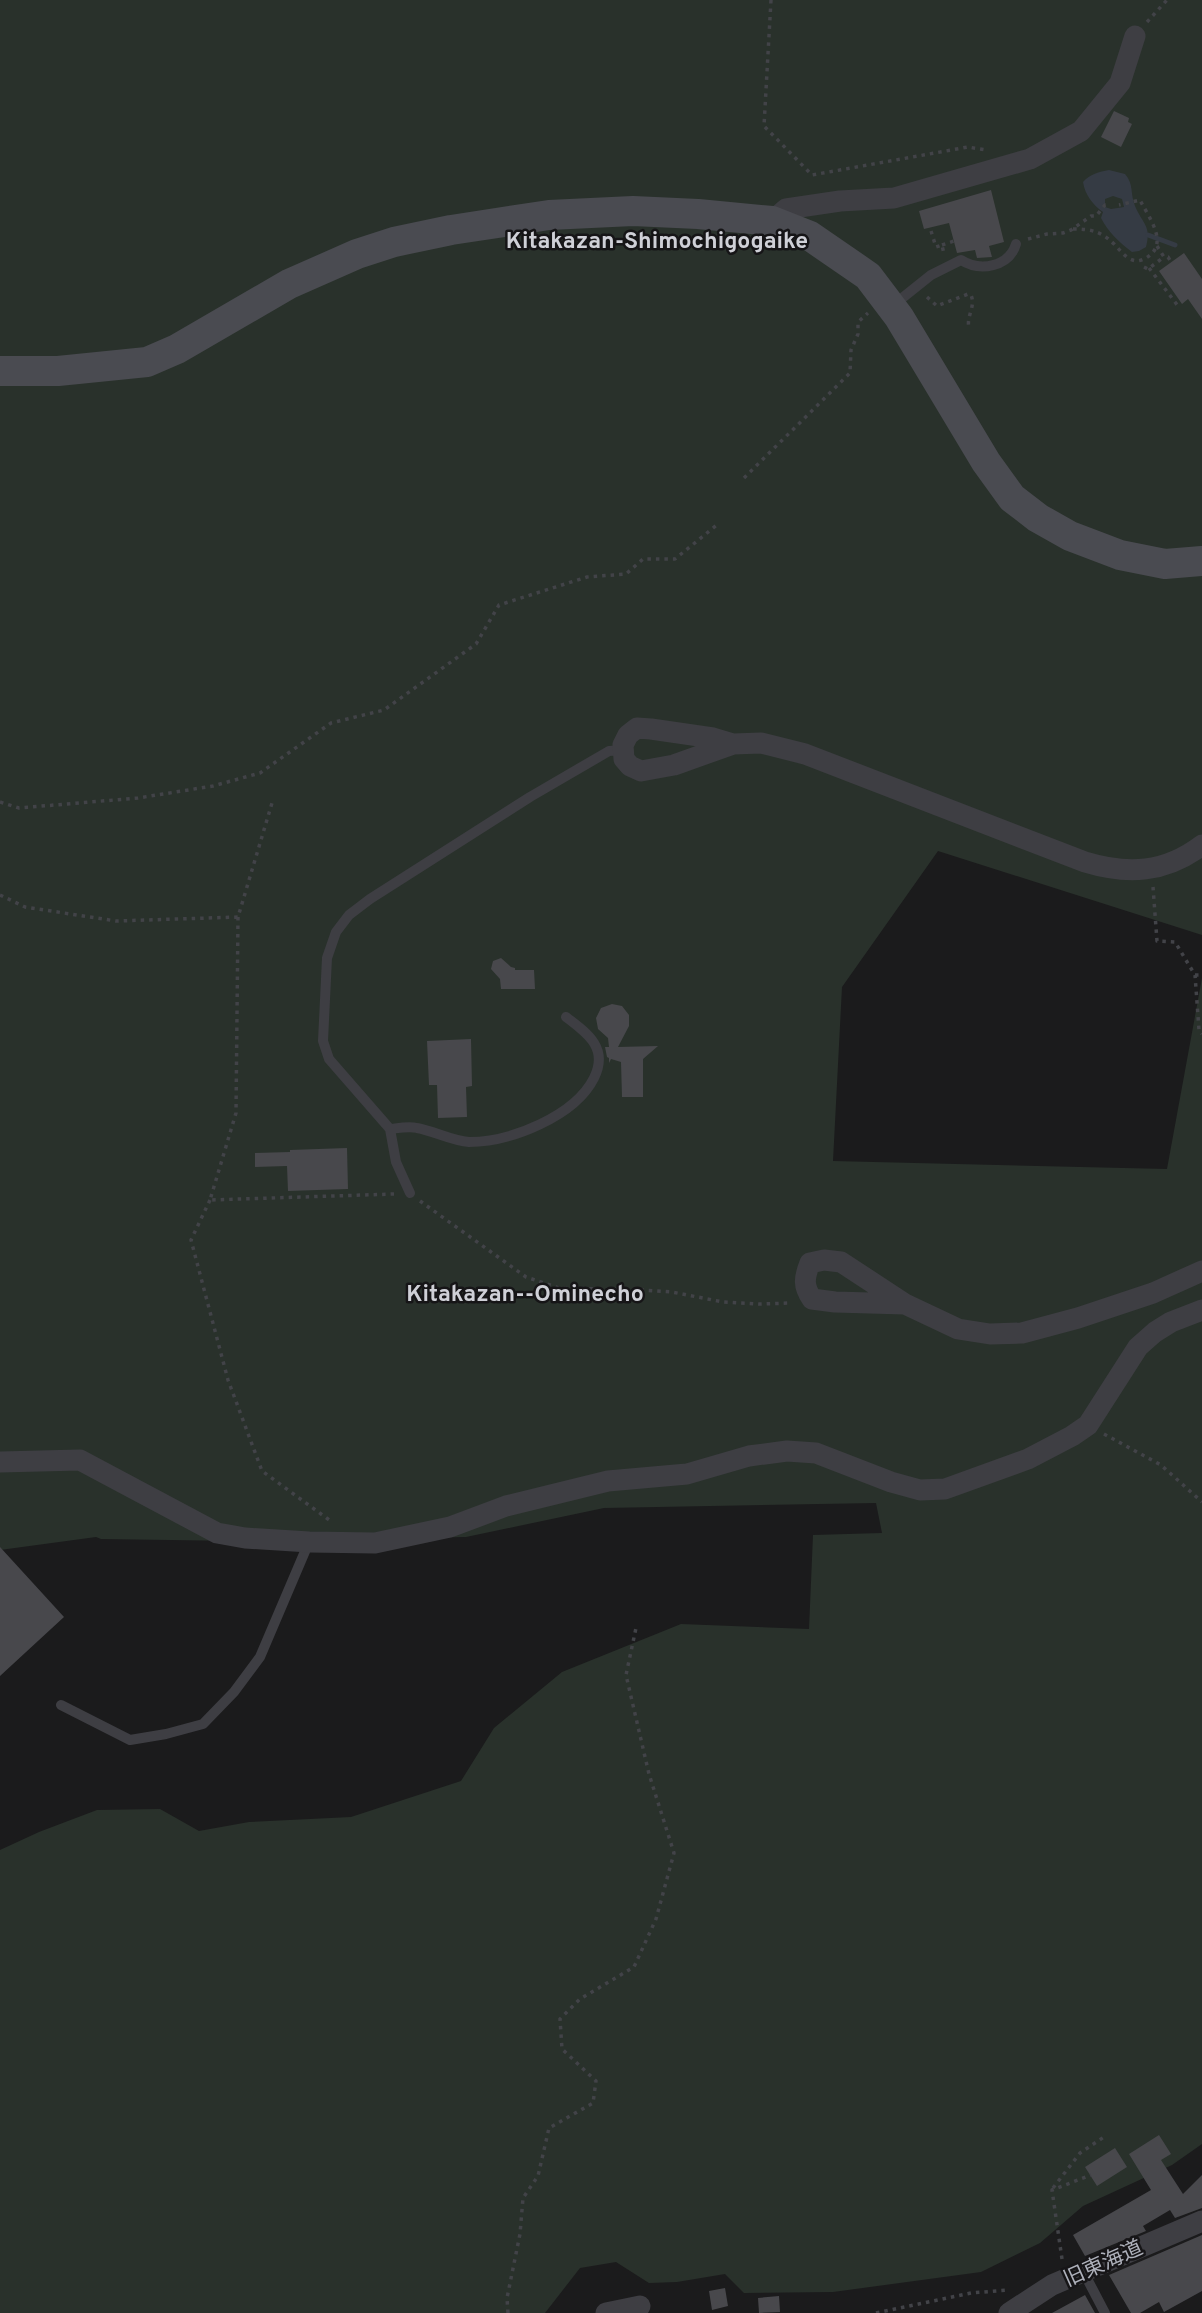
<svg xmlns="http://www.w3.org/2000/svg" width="1202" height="2313" viewBox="0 0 1202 2313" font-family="Overpass,'Noto Sans JP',sans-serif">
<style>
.green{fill:#29312b}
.water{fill:#353b44;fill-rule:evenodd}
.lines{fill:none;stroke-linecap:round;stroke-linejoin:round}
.stream{stroke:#353b44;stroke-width:5}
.building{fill:#48484c}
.path{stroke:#424348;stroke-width:3.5;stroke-dasharray:3.5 5;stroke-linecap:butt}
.lane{stroke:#3e3e43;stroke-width:10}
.street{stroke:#3e3e43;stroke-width:21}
.secondary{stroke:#4a4b51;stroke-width:30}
.labels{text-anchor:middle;stroke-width:5;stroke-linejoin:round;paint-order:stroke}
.street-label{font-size:21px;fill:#aeb1bb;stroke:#161517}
.neighbourhood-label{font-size:23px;font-weight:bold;fill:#cfd0d7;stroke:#161517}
</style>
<rect width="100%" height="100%" fill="#1b1b1c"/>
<path class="green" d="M0 0H1202V935L938 851 842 987 833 1161 1167 1169 1202 978V2144L1172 2165 1083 2206 1040 2243 981 2272 833 2292 744 2293 725 2274 677 2282 649 2283 616 2262 580 2268 545 2313H0V1850L39 1832 97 1810 160 1809 199 1831 249 1822 351 1817 461 1781 494 1728 562 1672 681 1624 809 1629 813 1535 882 1533 876 1503 604 1508 466 1537 239 1541 101 1539 96 1537 0 1550Z"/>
<path class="water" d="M1109 170 1125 174C1134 184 1130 194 1135 206 1142 223 1152 226 1146 247L1139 251 1132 252C1119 242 1108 232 1101 218L1103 212C1093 205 1085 195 1083 182 1090 174 1099 172 1109 170ZM1113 196 1122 199 1124 207 1111 209 1105 207V199Z"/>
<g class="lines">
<path class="stream" d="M1148 235 1175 245"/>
</g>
<path class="building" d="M1114 111 1129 118 1128 122 1132 124 1121 147 1101 137Z
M991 190 1004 242 989 246 992 257 977 258 975 250 957 253 949 223 924 229 919 211Z
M1184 253 1202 279V319L1188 299 1182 304 1159 271Z
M501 958 511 967 515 968V970H534L535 989H501L500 979 491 969 493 961Z
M612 1004 622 1006 629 1015V1026L618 1047 658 1046 643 1059V1097H622L621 1062 611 1059 609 1063V1058L607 1057 605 1047H609L608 1038 598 1029 596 1018 601 1008Z
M471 1039 472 1086 466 1087 467 1117 438 1118 437 1085H429L427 1041Z
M347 1148 348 1189 288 1191 287 1166 255 1167V1153L290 1152V1150Z
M0 1547 64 1617 0 1676Z
M1159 2135 1171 2154 1161 2160 1183 2194 1202 2175V2208L1175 2218 1170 2210 1143 2226 1146 2231 1085 2256 1073 2235 1151 2190 1129 2154Z
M1115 2148 1127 2167 1097 2186 1085 2167Z
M1202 2235V2291L1164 2312 1159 2302 1140 2313H1131L1109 2275Z
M725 2288 728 2306 712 2310 709 2291Z
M1085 2295 1095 2313H1052Z
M779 2296 780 2312 759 2313 758 2298Z"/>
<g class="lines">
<path class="path" d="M771 0 764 126 812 175 968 147 986 150
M1147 22 1167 0
M1073 229C1090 229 1101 231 1114 244 1119 249 1123 255 1130 259 1136 262 1140 261 1146 258 1170 244 1149 218 1140 200L1119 205
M931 231 936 247 942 245 944 254
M1028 239 1047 234 1063 233 1071 230 1091 216H1096L1105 205H1109
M942 245 954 241
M1157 246 1164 257H1168L1171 262
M1144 267 1148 269 1164 257
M1149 268 1178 306
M927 297 937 306 968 294 971 295C976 307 966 316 969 328
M744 478 850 373 851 350 858 334V322L868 313
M0 802 19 808 138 798 213 786 260 773 331 723 384 710 476 644 499 605 587 577 626 574 643 559H675L718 524
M1153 887 1157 941 1175 942 1195 975 1199 1030 1202 1034
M0 895 25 907 116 921 238 917 272 803
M238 917 236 1113 210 1200 394 1194
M1195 975H1202
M210 1200 191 1240 228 1380 262 1471 332 1522
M420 1201 526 1277 559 1288 642 1290 672 1292 723 1302 759 1304 791 1303
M1104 1434 1161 1465 1202 1502
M1053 2188 1080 2153 1104 2137
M1062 2259 1052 2190 1091 2175
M508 2313 507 2298 520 2234 523 2198 538 2176 549 2128 593 2103 596 2081 562 2049 560 2019 580 1999 634 1967 656 1919 674 1853 649 1774 626 1675 636 1628
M876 2313 971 2293 1008 2290"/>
<path class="lane" d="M891 304 901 299 931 275 961 260C980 272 1009 267 1016 244
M390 1129C399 1128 409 1126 417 1128 434 1131 452 1141 469 1142 511 1142 575 1116 594 1078 609 1048 587 1033 566 1017
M410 1193 396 1162 390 1129 329 1059 323 1041 327 958 336 932 349 915 370 899 530 797 609 751 624 750
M61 1705 130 1740 166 1734 203 1724 234 1692 260 1657 309 1542
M1083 2271 1105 2313"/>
<path class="street" d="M772 221 786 209 840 201 894 198 1030 159 1081 131 1120 83 1135 36
M733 744 674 765 641 771 630 766 624 759 623 745 628 735 637 728 651 729 713 738 733 744 761 743 805 754 1085 862C1128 875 1165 873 1202 845
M905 1304 835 1302 812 1299C803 1286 804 1278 810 1263L824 1260 841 1262 905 1304 958 1329 990 1334 1022 1333 1078 1318 1153 1293 1202 1271
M0 1462 80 1460 217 1533 245 1538 309 1542 375 1543 450 1527 506 1506 608 1481 687 1474 749 1456 787 1451 816 1453 891 1482 920 1490 945 1489 1028 1459 1072 1436 1088 1425 1138 1347 1155 1332 1171 1322 1202 1310
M606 2313 640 2306
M1009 2313 1052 2285 1202 2221"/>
<path class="secondary" d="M0 371H58L147 362 177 349 289 284 357 254 394 242 451 230 549 215 633 211 698 214 772 221 810 236 868 276 899 317 986 462 1012 498 1038 518 1070 536 1120 555 1165 564 1202 561"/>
</g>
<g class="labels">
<g class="street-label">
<text transform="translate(1103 2263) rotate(-24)" y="7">旧東海道</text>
</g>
<g class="neighbourhood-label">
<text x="657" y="248">Kitakazan-Shimochigogaike</text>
<text x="525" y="1301">Kitakazan--Ominecho</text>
</g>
</g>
</svg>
